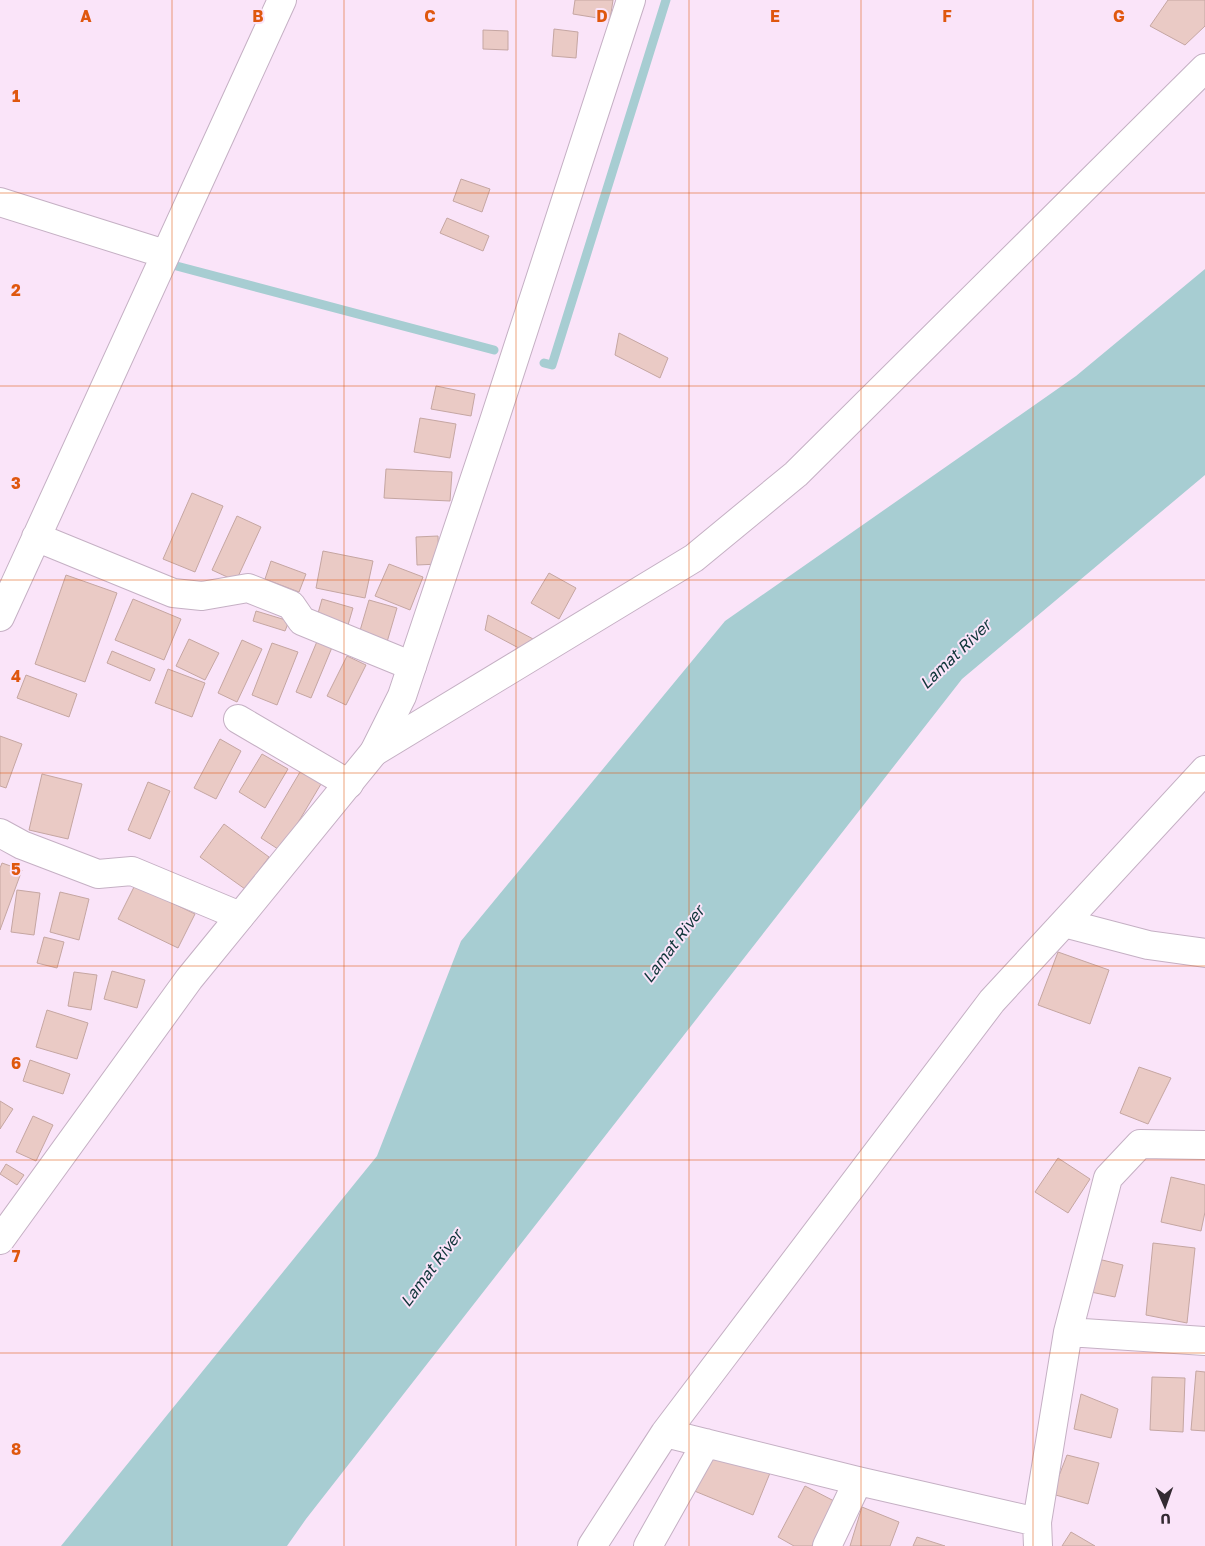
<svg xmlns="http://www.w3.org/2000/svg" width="1205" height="1546" viewBox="0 0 1205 1546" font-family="'Golos Text',sans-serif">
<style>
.water{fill:#a7cdd2}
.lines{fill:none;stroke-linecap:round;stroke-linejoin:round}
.stream{stroke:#a7cdd2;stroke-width:9}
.building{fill:#eacac5;stroke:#c5a6a2}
.minor-casing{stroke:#c5b0c4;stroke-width:30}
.tertiary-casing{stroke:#c5b0c4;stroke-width:30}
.minor{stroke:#fff;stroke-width:28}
.tertiary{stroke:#fff;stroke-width:28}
.grid{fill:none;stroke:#df570e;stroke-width:1;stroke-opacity:0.55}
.labels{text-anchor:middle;stroke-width:4;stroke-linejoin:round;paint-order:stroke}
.water-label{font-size:16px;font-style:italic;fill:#0f3539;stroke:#fae4f9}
.grid-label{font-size:16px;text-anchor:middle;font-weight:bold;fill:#df570e;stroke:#fae4f9;stroke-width:4;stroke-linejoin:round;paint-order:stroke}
</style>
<rect width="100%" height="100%" fill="#fae4f9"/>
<path class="water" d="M1205 269V475L962 679 306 1519 287 1546H61L377 1156 461 941 725 621 1076 376Z"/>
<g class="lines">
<path class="stream" d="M169 264 494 350
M544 363 552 365 666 0"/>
</g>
<path class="building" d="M575 0H613L610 20 573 14Z
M1168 0H1205V26L1185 45 1150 26Z
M554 29 578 32 576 58 552 56Z
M483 30 508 31V50L483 49Z
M461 179 490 189 482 212 453 201Z
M447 218 489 236 483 251 440 233Z
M619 333 668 358 660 378 615 355Z
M436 386 475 394 471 416 431 409Z
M420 418 456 424 450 458 414 452Z
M386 469 452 472 450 501 384 498Z
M192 493 223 506 195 572 163 559Z
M237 516 261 527 236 581 212 570Z
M438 536 439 564 417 565 416 537Z
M323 551 373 561 365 598 316 588Z
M271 561 306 574 299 592 265 579Z
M389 564 423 577 410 610 375 596Z
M549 573 576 588 559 619 531 603Z
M66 575 117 593 85 682 35 664Z
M133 599 181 619 164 660 115 640Z
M322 599 353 608 348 625 317 617Z
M369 600 397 608 387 642 359 634Z
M256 611 289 621 285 631 253 621Z
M488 615 535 640 528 653 485 630Z
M189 639 219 653 205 680 176 666Z
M318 639 333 645 311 698 296 692Z
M242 640 262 649 237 702 218 693Z
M272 643 298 652 277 705 252 695Z
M112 651 155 669 150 681 107 663Z
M347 656 366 665 346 705 327 696Z
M168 669 205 683 192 717 155 703Z
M26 675 77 694 69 717 17 698Z
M0 736 22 744 6 788 0 786Z
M220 739 241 751 216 799 194 788Z
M262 754 288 769 265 808 239 792Z
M303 767 324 779 281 851 261 838Z
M42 774 82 784 68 839 29 830Z
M148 782 170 791 150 839 128 830Z
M224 824 269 857 245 889 200 857Z
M2 863 22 870 0 930V868Z
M135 885 195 914 178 948 118 919Z
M17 890 40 893 34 935 11 932Z
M60 892 89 899 79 940 50 932Z
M44 937 64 942 57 968 37 963Z
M1058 952 1109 970 1090 1024 1038 1005Z
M112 971 145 980 137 1008 104 999Z
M74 972 97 975 91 1010 68 1006Z
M47 1010 88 1023 77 1059 36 1047Z
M30 1060 70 1074 63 1094 23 1081Z
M1139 1067 1171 1078 1148 1124 1120 1113Z
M0 1101 13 1109 0 1129Z
M33 1116 53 1125 36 1161 16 1152Z
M1058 1158 1090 1179 1068 1213 1035 1192Z
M6 1164 24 1175 17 1185 0 1174Z
M1171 1177 1205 1185V1212L1201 1231 1161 1222Z
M1153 1243 1195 1248 1187 1323 1146 1315Z
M1094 1258 1123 1265 1115 1297 1086 1291Z
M1196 1371 1205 1372V1431L1191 1430Z
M1152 1377 1185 1378 1183 1432 1150 1430Z
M1081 1394 1118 1409 1111 1438 1074 1429Z
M709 1448 770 1473 753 1515 692 1490Z
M1067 1455 1099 1463 1088 1504 1052 1494Z
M805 1486 836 1502 813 1546H794L778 1537Z
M862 1507 899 1522 890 1546H850Z
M1071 1532 1095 1546H1062Z
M917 1537 945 1546H913Z"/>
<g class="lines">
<defs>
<path id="minor" d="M0 202 165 254
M36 537 173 593 202 596 248 588 291 605 302 621 412 666
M0 617 282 0
M238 719 349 784
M374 752 694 558 796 474 1205 68
M0 833 22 845 98 874 132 871 240 916
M1064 923 1148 945 1205 953
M1068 1332 1205 1341
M665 1433 858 1481 1037 1522 1068 1332 1108 1178 1140 1144 1205 1145
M1037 1522 1038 1546
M592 1546 665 1433 992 1001 1205 770
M648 1546 706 1443
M827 1546 858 1481"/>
<path id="tertiary" d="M0 1240 189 979 374 752 402 696 412 666 493 424 631 0"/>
</defs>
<use href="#minor" class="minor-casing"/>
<use href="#tertiary" class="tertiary-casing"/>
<use href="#minor" class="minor"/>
<use href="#tertiary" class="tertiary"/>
</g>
<path class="grid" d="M172 0V1546M344 0V1546M516 0V1546M689 0V1546M861 0V1546M1033 0V1546M0 193H1205M0 386H1205M0 580H1205M0 773H1205M0 966H1205M0 1160H1205M0 1353H1205"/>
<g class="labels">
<g class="water-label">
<text transform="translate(955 654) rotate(-44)" y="6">Lamat River</text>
<text transform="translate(673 944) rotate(-53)" y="6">Lamat River</text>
<text transform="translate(431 1268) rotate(-53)" y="6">Lamat River</text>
</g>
</g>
<g class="grid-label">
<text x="86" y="22">A</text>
<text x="258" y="22">B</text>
<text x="430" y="22">C</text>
<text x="602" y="22">D</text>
<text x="775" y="22">E</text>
<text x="947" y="22">F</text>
<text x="1119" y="22">G</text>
<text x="16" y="102">1</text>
<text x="16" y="296">2</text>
<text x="16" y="489">3</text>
<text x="16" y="682">4</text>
<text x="16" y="875">5</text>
<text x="16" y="1069">6</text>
<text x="16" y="1262">7</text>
<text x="16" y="1455">8</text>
</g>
<g transform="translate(1165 1506) rotate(178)" stroke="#fae4f9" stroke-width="4" paint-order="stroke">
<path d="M0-4L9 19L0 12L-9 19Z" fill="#332a32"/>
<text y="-8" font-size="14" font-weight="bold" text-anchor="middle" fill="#332a32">U</text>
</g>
</svg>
